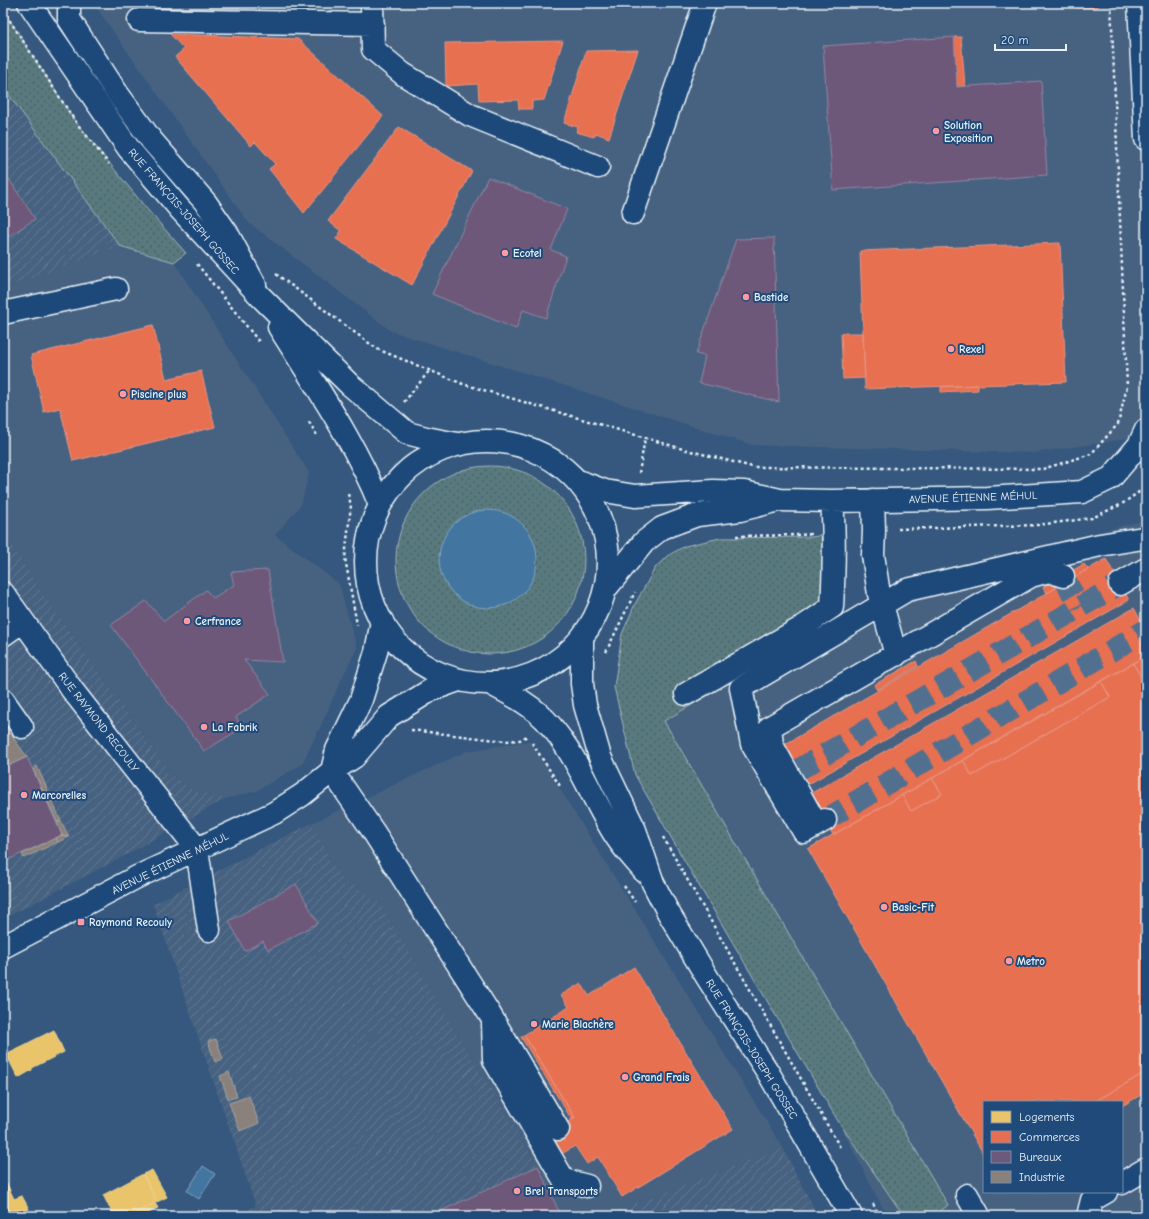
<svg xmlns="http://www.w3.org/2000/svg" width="1149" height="1219" viewBox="0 0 1149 1219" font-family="'Comic Neue',sans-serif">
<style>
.built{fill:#466281;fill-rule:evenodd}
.industrial{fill:url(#industrial-furrows)}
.grass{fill:url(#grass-dots);stroke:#a0b5bb}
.water{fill:#42749f;stroke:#84a6c3}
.homes{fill:#e9c46a;stroke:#e9d295}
.shops{fill:#e76f51;stroke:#e79683}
.offices{fill:#6d597a;stroke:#9287a0}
.industry{fill:#8a817c;stroke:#a6a3a1}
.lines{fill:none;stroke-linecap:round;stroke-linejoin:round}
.minor-tunnel{stroke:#516f90;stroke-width:22;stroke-dasharray:22 11;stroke-linecap:butt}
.minor-casing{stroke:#e8f1f8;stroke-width:25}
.major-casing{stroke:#e8f1f8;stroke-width:25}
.path{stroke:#e8f1f8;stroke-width:2.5;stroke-dasharray:3 3;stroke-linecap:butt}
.minor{stroke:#1f4a7a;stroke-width:22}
.major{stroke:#1f4a7a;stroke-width:22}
.poi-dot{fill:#ff9aa2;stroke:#1f4a7a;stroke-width:1.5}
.labels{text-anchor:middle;stroke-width:4;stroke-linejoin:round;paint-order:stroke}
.poi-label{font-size:11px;font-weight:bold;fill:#e8f1f8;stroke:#1f4a7a;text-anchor:start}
.street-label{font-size:11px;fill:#e8f1f8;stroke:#1f4a7a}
</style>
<defs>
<pattern id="industrial-furrows" width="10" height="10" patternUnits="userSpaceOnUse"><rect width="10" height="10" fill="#466281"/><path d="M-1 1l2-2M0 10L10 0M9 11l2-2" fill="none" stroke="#617994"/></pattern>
<pattern id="grass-dots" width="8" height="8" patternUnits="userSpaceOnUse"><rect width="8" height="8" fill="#58797e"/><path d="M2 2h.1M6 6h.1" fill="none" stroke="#4f6064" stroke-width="1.8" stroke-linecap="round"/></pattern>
</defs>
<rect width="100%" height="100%" fill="#36587e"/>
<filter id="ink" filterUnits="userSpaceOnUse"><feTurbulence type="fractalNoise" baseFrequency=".025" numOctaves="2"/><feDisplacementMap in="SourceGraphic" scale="8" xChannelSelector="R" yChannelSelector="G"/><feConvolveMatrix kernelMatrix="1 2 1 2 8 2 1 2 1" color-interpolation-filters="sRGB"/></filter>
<g filter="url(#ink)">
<path class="built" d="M248 3H1146V436L1033 453 752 445 391 331 248 222 96 7Z
M120 246 174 262 309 473 301 505 275 535 339 584 357 648 341 680 322 723 302 764 256 791 225 799 194 791 174 778 42 592 3 533V289Z
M1146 520V1207L1130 1216H887L788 1025 663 721 741 676 730 659 811 636 904 578 1095 533ZM984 1102H1122V1192H984Z
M530 741 783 1148 602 1216H561L538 1166 461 1040 379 902 340 876 312 823 467 751Z"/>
<path class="industrial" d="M3 87 120 246 3 289Z
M3 533 42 592 174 778 194 791 225 799 126 855 3 919Z
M312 823 340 876 379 902 461 1040 538 1166 561 1216H236L256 1206 153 904Z
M783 1148 818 1216H602Z"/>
<path class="grass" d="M3 10 75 121 146 208 186 253 174 262 120 246 3 87Z
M396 560a94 94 0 1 1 188 0a94 94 0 1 1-188 0Z
M820 534 824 548V576L827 626 811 636 730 659 741 676 664 721 948 1205 934 1216H904L838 1121 691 872 635 775 614 687 622 634 635 604 655 568 667 556 685 546 720 538 811 537 818 536Z"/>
<path class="water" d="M439 559a49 49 0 1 1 98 0a49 49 0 1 1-98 0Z
M203 1166 215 1174 199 1199 187 1191Z"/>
<path class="homes" d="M54 1030 64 1052 32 1068V1070L18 1078 6 1054Z
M152 1170 167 1197 157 1202 143 1174Z
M143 1174 157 1202 130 1216H114L103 1195Z
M7 1184 14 1199 22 1196 29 1209 18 1215 19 1216H3V1186Z
M155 1203 158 1208 143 1216H130Z"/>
<path class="shops" d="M1075 3H1098V7L1076 8Z
M170 34 298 39 383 116 304 213 269 169 275 164 255 142 251 146 175 57 184 49Z
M954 37H961L965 86 957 87Z
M563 41 544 100 532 101V109H519L518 100 479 101 478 84 446 86 445 43Z
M638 50 609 138 596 133 594 137 576 132 578 127 564 123 586 51Z
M399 127 472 171 412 285 336 239 341 231 328 221Z
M1060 243 1066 382 865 389 860 251Z
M153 325 166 379 201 371 215 427 73 461 60 408 44 412 31 355Z
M841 333H863L865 378 843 379Z
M978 385V390L941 392V387Z
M1106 559 1129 600 805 786 782 746Z
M1084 564 1088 569 1047 593 1043 587Z
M1134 608 1146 630V656L833 835 810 794Z
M1146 656V678L1143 680 1133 663Z
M916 661 918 666 877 690 874 685Z
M1133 663 1143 680 1146 678V1072L1094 1102H984V1155L808 849 902 795 911 811 942 794 932 778 963 760 972 776 1110 697 1101 681Z
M1101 681 1110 697 972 776 963 760Z
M932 778 942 794 911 811 902 795Z
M634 967 733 1129 622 1197 598 1157 587 1164 575 1146 558 1156 546 1136 575 1118 524 1035 569 1007 561 995 581 983 589 996Z
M524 1035 575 1118 572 1120 521 1037Z
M1146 1072V1092L1122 1106V1102H1094Z"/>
<path class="offices" d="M954 37 957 87 1041 81 1047 175 833 190 823 46Z
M3 170 35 219 3 240Z
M488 177 567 209 551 250 566 256 546 318 523 310 516 329 432 294Z
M774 238 779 402 699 383 705 356 696 354 736 239Z
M268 570 283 662 244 660 270 694 236 717 242 728 204 751 111 625 146 601 164 621 206 590 213 598 234 585 231 572Z
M27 757 62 835 3 862V768Z
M296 884 318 923 268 950 263 941 245 951 229 921Z
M538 1166 561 1216H430Z"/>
<path class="industry" d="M3 723 27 757 3 768Z
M37 766 61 821 57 822 33 769Z
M61 821 69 837 62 835 57 823Z
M62 835 69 837 58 842 56 838Z
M56 838 58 842 24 858 22 854Z
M216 1039 223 1059 215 1062 208 1041Z
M229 1072 237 1097 228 1099 220 1076Z
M249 1096 259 1123 240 1131 229 1103Z"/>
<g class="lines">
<path class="minor-tunnel" d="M1063 576 1080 607
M796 771 1120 584
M825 820 1146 630"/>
<defs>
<path id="minor" d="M69 3V19L117 93 152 141 206 203 227 233 255 285
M372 3 373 49 403 74 470 115 598 167
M1139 3 1146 139
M139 20 373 24
M633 213 705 3
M3 313 116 289
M578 481 605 491 635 496 713 491 744 492 780 500 832 501 987 498 1082 492 1111 478 1139 445 1146 430
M873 500 874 530 873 555 879 594 896 655
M1120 584 1146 569
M607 587 644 542 662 528 697 515 740 510 775 501
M3 593 73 691 197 849 209 930
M3 635 23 621
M686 694 801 628 832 607C834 572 835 537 832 501
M3 700 22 727
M332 771 373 831 489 1013 558 1129
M332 771 337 750 361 700 376 652 382 621
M811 815 772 745 770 727 1031 576 1049 571 1063 576
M825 820 804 832 752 744 741 688 907 590 1100 545 1143 538 1146 539
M3 947 137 877 274 813 302 795 332 771 354 757 389 716 431 690 456 681
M493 1022 494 1060 564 1180 587 1186
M1122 1183 1146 1169
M967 1195 979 1216
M1088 1216 1092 1200 1106 1192"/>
<path id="major" d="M29 3 129 149 179 208 261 297 349 384 407 433 426 438 457 444
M279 327C315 385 355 442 380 505
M366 562a121 121 0 1 1 242 0a121 121 0 1 1-242 0Z
M582 638V684L585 705 600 757 635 830 653 883 668 912 707 977 769 1074 851 1216
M493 685C514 696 535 707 550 725 579 758 593 802 617 838 625 850 635 860 644 871"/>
</defs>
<use href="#minor" class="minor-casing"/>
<use href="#major" class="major-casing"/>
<path class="path" d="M3 10 75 121 109 164
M197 264 260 343
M276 274 377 349 463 384 683 449 753 467 1043 469 1091 454 1118 424 1127 387 1111 3
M404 402 430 370
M309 422 318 437
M639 473 645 438
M348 494 351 505 345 558 357 625
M898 529 1038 525 1092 518 1122 504 1146 487
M736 536 799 535 811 534
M606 652 635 592
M411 730 505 741 520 740 527 736 528 737
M532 743 560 786
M663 837 841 1149
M624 886 635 902
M873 1204 880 1216"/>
<use href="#minor" class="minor"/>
<use href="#major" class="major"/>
</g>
</g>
<g class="poi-dot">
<circle cx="936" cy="131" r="4"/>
<circle cx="505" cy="253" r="4"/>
<circle cx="746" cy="297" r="4"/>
<circle cx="951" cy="349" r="4"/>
<circle cx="123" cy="394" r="4"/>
<circle cx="187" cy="621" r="4"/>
<circle cx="204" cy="727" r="4"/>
<circle cx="24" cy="795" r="4"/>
<circle cx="884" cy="907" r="4"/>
<rect x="77" y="918" width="8" height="8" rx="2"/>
<circle cx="1009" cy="961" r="4"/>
<circle cx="534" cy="1024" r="4"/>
<circle cx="625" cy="1077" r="4"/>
<circle cx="517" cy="1191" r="4"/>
</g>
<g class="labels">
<g class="poi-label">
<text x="944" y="129">Solution<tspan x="944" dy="13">Exposition</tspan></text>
<text x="513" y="257">Ecotel</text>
<text x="754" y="301">Bastide</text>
<text x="959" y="353">Rexel</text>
<text x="131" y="398">Piscine plus</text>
<text x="195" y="625">Cerfrance</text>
<text x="212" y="731">La Fabrik</text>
<text x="32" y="799">Marcorelles</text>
<text x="892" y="911">Basic-Fit</text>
<text x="89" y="926">Raymond Recouly</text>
<text x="1017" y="965">Metro</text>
<text x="542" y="1028">Marie Blachère</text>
<text x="633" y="1081">Grand Frais</text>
<text x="525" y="1195">Brel Transports</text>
</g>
<g class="street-label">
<text transform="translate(184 211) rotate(49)" y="4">RUE FRANÇOIS-JOSEPH GOSSEC</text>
<text transform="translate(973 497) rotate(-2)" y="4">AVENUE ÉTIENNE MÉHUL</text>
<text transform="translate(99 722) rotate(52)" y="4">RUE RAYMOND RECOULY</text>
<text transform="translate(170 863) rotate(-26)" y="4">AVENUE ÉTIENNE MÉHUL</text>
<text transform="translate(752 1049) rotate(58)" y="4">RUE FRANÇOIS-JOSEPH GOSSEC</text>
</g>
</g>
<rect width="1149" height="1219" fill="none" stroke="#1f4a7a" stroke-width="16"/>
<rect x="8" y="8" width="1133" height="1203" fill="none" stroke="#e8f1f8" stroke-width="1.5" filter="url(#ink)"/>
<rect x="983" y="1101" width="140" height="92" fill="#1f4a7a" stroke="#6f8dac"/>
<rect x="991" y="1111" width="20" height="12" fill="#e9c46a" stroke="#6f8dac"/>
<text x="1019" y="1121" font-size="12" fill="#e8f1f8">Logements</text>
<rect x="991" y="1131" width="20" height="12" fill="#e76f51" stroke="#6f8dac"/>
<text x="1019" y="1141" font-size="12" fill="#e8f1f8">Commerces</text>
<rect x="991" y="1151" width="20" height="12" fill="#6d597a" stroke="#6f8dac"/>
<text x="1019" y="1161" font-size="12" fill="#e8f1f8">Bureaux</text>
<rect x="991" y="1171" width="20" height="12" fill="#8a817c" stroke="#6f8dac"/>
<text x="1019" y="1181" font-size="12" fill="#e8f1f8">Industrie</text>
<path d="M995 44v6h71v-6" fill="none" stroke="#e8f1f8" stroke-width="2"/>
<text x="1001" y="44" font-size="12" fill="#e8f1f8" stroke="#1f4a7a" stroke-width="3" paint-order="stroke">20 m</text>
</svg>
